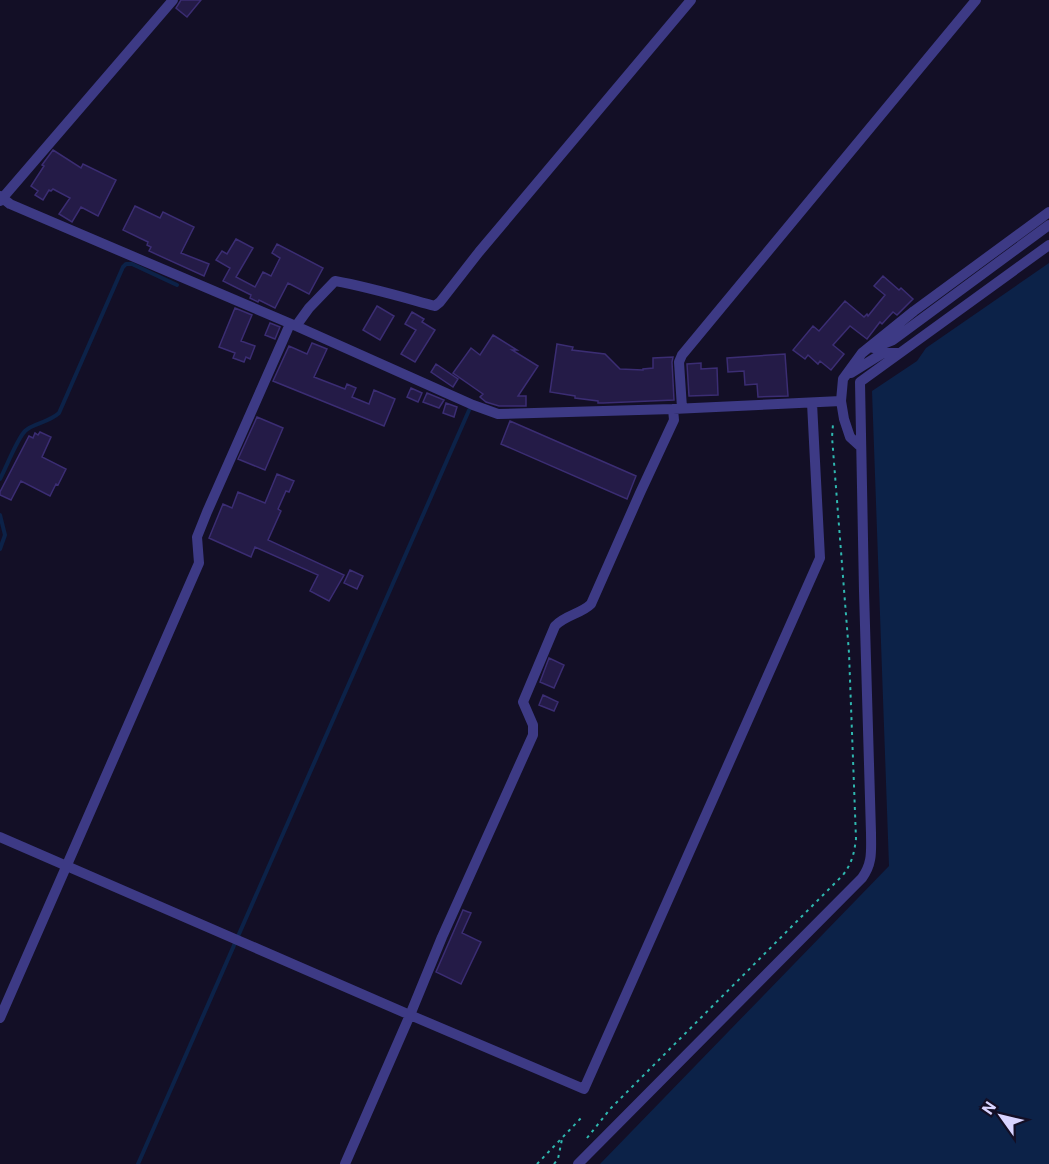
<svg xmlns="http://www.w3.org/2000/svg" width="1049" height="1164" viewBox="0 0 1049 1164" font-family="Roboto,sans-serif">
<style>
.water{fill:#0c2248}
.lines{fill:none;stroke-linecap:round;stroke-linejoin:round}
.stream{stroke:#0c2248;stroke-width:4}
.building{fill:#241b47;stroke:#3b2d73;stroke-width:1.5}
.path{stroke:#2fb8b0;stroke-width:2;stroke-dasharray:3 4.5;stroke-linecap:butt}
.street{stroke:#3d3a85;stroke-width:10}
</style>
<rect width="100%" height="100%" fill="#130f26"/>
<path class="water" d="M1049 263V1164H600L889 866 872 391 917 361 926 348Z"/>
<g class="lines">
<path class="stream" d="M0 479C6 468 17 439 25 431 33 423 48 423 59 413L123 267 126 264H132L177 285
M0 515 5 535 0 549
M138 1164 470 408"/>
</g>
<path class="building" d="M181 0H201L187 17 176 8Z
M53 150 81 168 83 164 116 180 98 216 81 207 72 222 59 214 70 198 53 189 51 191 49 190 43 200 35 195 38 191 31 186 44 166 42 165Z
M135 206 160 218 163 212 194 227 181 253 209 264 204 276 149 251 151 247 147 245 148 242 123 230Z
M236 239 253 248 236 277 255 287 263 272 271 276 280 258 272 253 277 244 323 268 309 294 288 283 275 308 259 300 258 302 250 298 251 295 223 281 230 268 216 260 222 251 227 254Z
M883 276 899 290 901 288 913 299 897 315 893 312 882 324 880 322 867 339 850 326 833 345 844 354 831 370 820 361 818 364 808 355 805 359 793 350 813 326 819 331 845 301 864 317 867 314 868 316 885 295 874 286Z
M377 306 394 316 380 340 363 330Z
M235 308 252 315 241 341 255 346 250 359 246 357 244 362 233 358 235 353 219 347Z
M412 312 424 319 422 322 435 330 415 362 401 354 416 330 405 324Z
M270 323 280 327 275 339 265 335Z
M493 335 517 350H512L538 366 518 396H526V406H499L486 402 480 397 483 394 453 373 471 348 480 355Z
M312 343 327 349 314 377 345 389 347 384 356 388 352 397 369 404 374 390 395 399 384 426 273 381 289 346 307 354Z
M557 344 573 347 572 350 605 354 620 369 643 370V369L653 368V358L673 357 672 362 674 400 603 403H598V401L575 398V396L550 392Z
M785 354 788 396 758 397 757 384 745 385 744 371 728 372 727 358Z
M701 363V369L717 368 718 395 689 396 687 364Z
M436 364 458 379 453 387 431 372Z
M411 388 422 393 418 402 407 397Z
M427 393 444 400 439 408 423 402Z
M446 403 457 407 454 417 443 413Z
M257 417 283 428 265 470 238 459Z
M510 421 636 476 627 499 501 444Z
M40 432 51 437 42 457 66 469 58 485 56 484 50 496 21 481 11 500 0 495V492L29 436 33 438 35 433 38 435Z
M277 474 294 481 289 492 286 491 278 509 281 511 268 540 344 575 329 601 310 591 318 575 255 547 251 557 209 538 223 504 232 508 238 492 265 503Z
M350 570 363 576 357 589 344 583Z
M549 658 564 665 554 688 540 682Z
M543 695 558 702 554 711 539 705Z
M463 910 471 913 462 933 481 942 461 984 436 972Z"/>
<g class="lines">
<path class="path" d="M587 1138 611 1108 843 875C852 863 854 854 856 839L849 653 832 437 833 424
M537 1164 583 1116
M554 1164 558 1159 562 1139"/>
<path class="street" d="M0 196 10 204 296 326 473 405 498 414 673 409 841 401
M0 201 173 0
M296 326 309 308 335 281C369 287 402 297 435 306L440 302 479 252 691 0
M873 348 893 340 1049 225
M851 373 883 353H899
M682 408 679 362 682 355 976 0
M861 447 850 437 844 419 841 401 843 379 862 353 914 311 1049 212
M0 837 410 1015 584 1089 820 558 812 403
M0 1018 199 563 197 537 207 512 290 324
M345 1164 410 1015 442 937 533 735V725L523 702 555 626C565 615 581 614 591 604L640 493 674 420 673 409
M578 1164 862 878C873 863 871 850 871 833L864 591 860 382 1049 245"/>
</g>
<g transform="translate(1001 1116) rotate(304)" stroke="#130f26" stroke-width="4.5" paint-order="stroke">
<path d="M0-4.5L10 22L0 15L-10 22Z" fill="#d9d4ff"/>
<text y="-9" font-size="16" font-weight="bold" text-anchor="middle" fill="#d9d4ff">N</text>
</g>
</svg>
